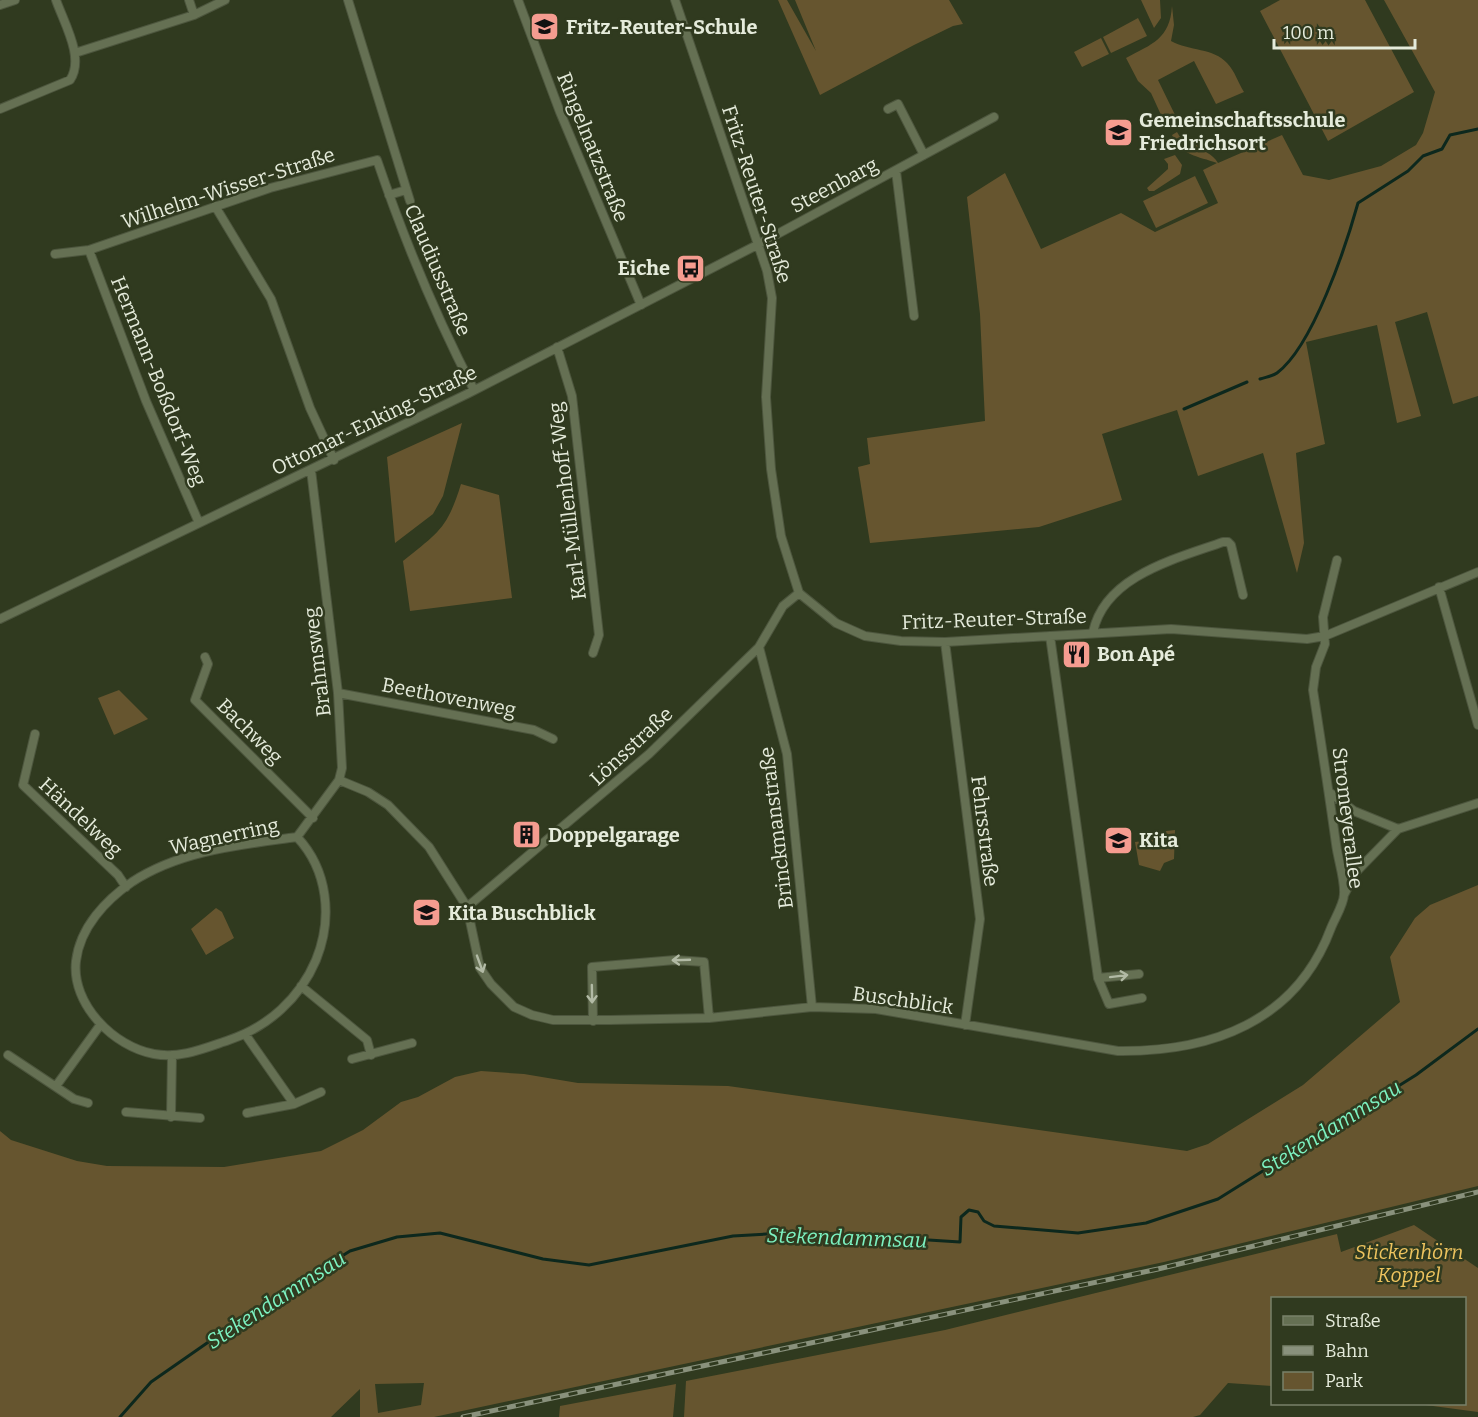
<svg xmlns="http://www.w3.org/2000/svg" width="1478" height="1417" viewBox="0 0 1478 1417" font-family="Bitter,serif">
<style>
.green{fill:#66552f;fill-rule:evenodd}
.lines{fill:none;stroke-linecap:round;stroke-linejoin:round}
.stream{stroke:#0d281d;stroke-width:3}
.minor-casing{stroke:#4d563e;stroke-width:10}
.minor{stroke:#657053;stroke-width:8}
.rail-casing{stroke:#89917c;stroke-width:5}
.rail{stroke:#303a1f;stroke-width:3;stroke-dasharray:9;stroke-linecap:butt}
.oneway{stroke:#b2baa5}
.labels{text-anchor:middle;stroke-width:5;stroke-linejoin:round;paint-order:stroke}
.poi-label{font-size:20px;font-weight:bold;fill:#e5ebdb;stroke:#303a1f;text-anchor:start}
.street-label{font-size:20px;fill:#e5ebdb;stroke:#303a1f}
.park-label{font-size:20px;font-style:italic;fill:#edc35e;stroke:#303a1f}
.water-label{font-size:21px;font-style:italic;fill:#7df2c1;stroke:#303a1f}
</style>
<rect width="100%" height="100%" fill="#303a1f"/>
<path class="green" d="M778 0H787L816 51 795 0H949L963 24 953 26 914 45 820 95Z
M1141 0H1160L1161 18 1154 28Z
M1280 0H1365L1414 92 1328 141 1260 11Z
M1384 0H1478V396L1453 404 1427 312 1395 322 1421 416 1397 423 1377 325 1306 342 1325 444 1296 453 1304 543 1297 573 1263 453 1198 476 1177 410 1102 434 1122 500 1039 527 870 543 858 467 870 464 867 438 985 421 980 314 967 197 1005 173 1041 249 1121 213 1155 232 1218 203 1203 170 1217 163C1198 156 1181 156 1172 135L1177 132 1183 142 1187 139 1190 144 1194 142C1201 152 1213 153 1218 163L1282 135 1303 175 1329 180 1381 166 1416 145 1423 133 1435 92Z
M1172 6 1174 25 1171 41C1189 51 1214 48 1227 63 1235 71 1238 83 1244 92L1216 104 1194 61 1158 80 1178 121 1167 128 1151 93 1138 81 1126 58C1152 44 1170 39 1172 6Z
M1138 18 1147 36 1111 53 1103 37Z
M1101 38 1109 54 1082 67 1074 52Z
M1175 155 1182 165 1180 174 1154 191H1149L1147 188 1168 169V164L1164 159Z
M1195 176 1208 203 1156 228 1143 201Z
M462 423 443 496 433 514 395 543 387 457Z
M461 484 499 495 512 598 410 611 403 561C439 532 447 529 461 484Z
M119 690 148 719 114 735 98 698Z
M1175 830 1174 859 1164 863 1160 871 1139 865 1135 842 1158 839V832Z
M1478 885V1186L1164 1262 434 1417H360V1389L331 1417H0V1131L11 1140 77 1161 107 1166 224 1167 321 1151 363 1130 401 1102 418 1097 455 1077 481 1071 524 1074 578 1083 728 1086 1187 1151 1208 1144 1303 1085 1400 1002 1390 957 1415 918 1430 905ZM424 1383 421 1405 378 1413 375 1384Z
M216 908 222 912 234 938 206 955 191 929Z
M1414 1225 1478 1268V1412L1418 1404H1464V1298H1272V1386L1228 1383 1200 1415 1193 1417H684L686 1381 945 1330 1337 1234 1341 1252Z
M676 1384 673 1417H559L560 1406Z"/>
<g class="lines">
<path class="stream" d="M1260 379C1266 377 1273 376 1277 373 1313 346 1346 246 1358 203L1408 171 1423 156 1442 149 1450 135 1478 129
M1184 409 1247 382
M120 1417 151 1382 243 1318 350 1251 397 1237 440 1233 543 1259 589 1265 733 1236 803 1232 960 1242 961 1217 969 1210 978 1212 984 1221 994 1226 1078 1233 1146 1223 1218 1199 1416 1075 1478 1029"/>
<defs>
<path id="minor" d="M189 0 194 15
M348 0 410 201
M518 0 560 112 641 305
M675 0 767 271 772 298 766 397 771 469 781 536 799 593 836 623 865 636 901 641 945 642 1171 629 1307 639 1325 636 1478 572
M0 5 15 0
M75 53 194 15 225 0
M0 109 70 80C85 58 64 23 56 0
M888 109 898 104 924 155
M896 171 914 316
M389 195 406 190
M215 206 271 299 310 408 334 460
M89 250 146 401 199 523
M55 254 89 250 270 188 377 160C405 242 434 313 474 390
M557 347 572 396 599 635 593 653
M1439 587 1478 725
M0 619 467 394 759 244 994 117
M1093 632C1105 576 1175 559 1223 542H1228L1231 545 1243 595
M1050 636 1098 978 1109 1004 1142 998
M945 642 980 919 965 1025
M759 647 787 754 812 1007
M205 657 208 664 195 700 313 818
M338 693 534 730 553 739
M35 734 23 785 118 875 126 887
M339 780 368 792 388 805 429 847 467 907 480 968 491 984 514 1007 532 1015 553 1020H610L709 1018 812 1007 876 1009 1118 1051C1211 1052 1296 1022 1331 928 1335 918 1344 904 1344 894 1345 879 1338 860 1336 844 1329 793 1321 742 1313 690L1316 667 1325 644 1323 617 1337 560
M1329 792 1354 811 1398 829
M297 837C328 870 333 918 316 960 300 998 268 1027 229 1040 205 1048 180 1059 154 1054 114 1047 71 1004 76 961 80 927 106 900 132 882 181 850 241 845 297 837Z
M297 837 339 780 342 768 338 693 311 470
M1344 895 1356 872 1398 829 1478 803
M467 907 649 754 759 647 783 606 799 593
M1098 978 1139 974
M301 986 367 1040 371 1055
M593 1021 592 967 675 960 704 962 709 1018
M245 1034 294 1104
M8 1055 74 1099 88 1103
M352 1059 412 1043
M56 1086 101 1024
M126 1112 200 1118
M247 1113 294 1104 321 1092
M171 1117 172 1055"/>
</defs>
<use href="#minor" class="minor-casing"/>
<use href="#minor" class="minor"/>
<defs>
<path id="rail" d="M463 1417 1158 1269 1478 1192"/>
</defs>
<use href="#rail" class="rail-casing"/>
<use href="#rail" class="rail"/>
</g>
<defs><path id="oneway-shaft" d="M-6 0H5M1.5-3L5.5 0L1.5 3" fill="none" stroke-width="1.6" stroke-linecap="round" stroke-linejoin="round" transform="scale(1.5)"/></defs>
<g class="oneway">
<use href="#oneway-shaft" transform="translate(681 960) rotate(178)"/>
<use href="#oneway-shaft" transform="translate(480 964) rotate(70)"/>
<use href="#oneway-shaft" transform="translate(1119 976) rotate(-7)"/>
<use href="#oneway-shaft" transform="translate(592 994) rotate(89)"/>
</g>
<defs>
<symbol id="school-square" viewBox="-11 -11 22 22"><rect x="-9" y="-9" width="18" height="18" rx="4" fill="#f59c90" stroke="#303a1f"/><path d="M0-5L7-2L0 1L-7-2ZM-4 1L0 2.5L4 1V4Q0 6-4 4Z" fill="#111"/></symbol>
<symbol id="bus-square" viewBox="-11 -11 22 22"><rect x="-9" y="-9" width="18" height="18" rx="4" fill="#f59c90" stroke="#303a1f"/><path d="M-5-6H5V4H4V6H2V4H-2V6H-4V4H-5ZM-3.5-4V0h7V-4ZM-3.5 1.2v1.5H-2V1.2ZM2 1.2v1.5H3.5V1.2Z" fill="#111"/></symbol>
<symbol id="restaurant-square" viewBox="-11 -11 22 22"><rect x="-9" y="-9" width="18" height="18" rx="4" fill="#f59c90" stroke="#303a1f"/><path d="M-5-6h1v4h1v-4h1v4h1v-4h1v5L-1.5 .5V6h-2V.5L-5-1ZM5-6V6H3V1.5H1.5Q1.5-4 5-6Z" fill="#111"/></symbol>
<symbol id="building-square" viewBox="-11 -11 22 22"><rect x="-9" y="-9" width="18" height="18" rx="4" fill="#f59c90" stroke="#303a1f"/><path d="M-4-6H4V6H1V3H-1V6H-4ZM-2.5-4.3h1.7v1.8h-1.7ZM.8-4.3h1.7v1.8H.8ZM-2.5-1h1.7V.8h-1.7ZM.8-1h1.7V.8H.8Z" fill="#111"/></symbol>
</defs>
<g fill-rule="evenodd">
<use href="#school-square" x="528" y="10" width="33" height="33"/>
<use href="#school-square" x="1102" y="116" width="33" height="33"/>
<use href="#bus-square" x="674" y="252" width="33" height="33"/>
<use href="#restaurant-square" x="1060" y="638" width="33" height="33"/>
<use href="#building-square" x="510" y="818" width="33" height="33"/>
<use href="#school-square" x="1102" y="824" width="33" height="33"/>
<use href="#school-square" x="410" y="896" width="33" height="33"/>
</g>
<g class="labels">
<g class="poi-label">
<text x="566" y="34">Fritz-Reuter-Schule</text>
<text x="1139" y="127">Gemeinschaftsschule<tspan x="1139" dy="23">Friedrichsort</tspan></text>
<text x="670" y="275" text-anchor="end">Eiche</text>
<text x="1097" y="661">Bon Apé</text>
<text x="548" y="842">Doppelgarage</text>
<text x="1139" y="847">Kita</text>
<text x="448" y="920">Kita Buschblick</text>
</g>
<g class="street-label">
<text transform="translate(593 147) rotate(68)" y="7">Ringelnatzstraße</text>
<text transform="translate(834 185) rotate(-28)" y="7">Steenbarg</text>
<text transform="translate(228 188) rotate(-18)" y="7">Wilhelm-Wisser-Straße</text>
<text transform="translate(757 194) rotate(72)" y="7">Fritz-Reuter-Straße</text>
<text transform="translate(438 270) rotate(67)" y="7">Claudiusstraße</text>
<text transform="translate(159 381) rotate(68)" y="7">Hermann-Boßdorf-Weg</text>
<text transform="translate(374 420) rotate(-26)" y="7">Ottomar-Enking-Straße</text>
<text transform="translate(567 501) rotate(-97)" y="7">Karl-Müllenhoff-Weg</text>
<text transform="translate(994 619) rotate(-2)" y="7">Fritz-Reuter-Straße</text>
<text transform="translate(317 662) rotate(-97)" y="7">Brahmsweg</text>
<text transform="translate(449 697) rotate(11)" y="7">Beethovenweg</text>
<text transform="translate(250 731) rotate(45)" y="7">Bachweg</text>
<text transform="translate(631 746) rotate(-43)" y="7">Lönsstraße</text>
<text transform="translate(81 817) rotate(43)" y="7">Händelweg</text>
<text transform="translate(1348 818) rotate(83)" y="7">Stromeyerallee</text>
<text transform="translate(776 828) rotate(-97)" y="7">Brinckmanstraße</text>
<text transform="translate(985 831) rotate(83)" y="7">Fehrsstraße</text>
<text transform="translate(224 836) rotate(-12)" y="7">Wagnerring</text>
<text transform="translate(903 1000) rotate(8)" y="7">Buschblick</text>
</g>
<g class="park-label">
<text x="1409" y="1259">Stickenhörn<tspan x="1409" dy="23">Koppel</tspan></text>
</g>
<g class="water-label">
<text transform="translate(1331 1128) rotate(-32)" y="7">Stekendammsau</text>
<text transform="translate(847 1238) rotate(2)" y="7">Stekendammsau</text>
<text transform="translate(276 1300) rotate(-33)" y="7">Stekendammsau</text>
</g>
</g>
<rect x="1271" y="1297" width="195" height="108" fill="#303a1f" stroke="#78816a" stroke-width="1.5"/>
<rect x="1283" y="1316" width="30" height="9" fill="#657053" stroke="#78816a" stroke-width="1.5"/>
<text x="1325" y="1327" font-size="18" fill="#e5ebdb">Straße</text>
<rect x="1283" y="1346" width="30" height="9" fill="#89917c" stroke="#78816a" stroke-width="1.5"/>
<text x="1325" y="1357" font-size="18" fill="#e5ebdb">Bahn</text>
<rect x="1283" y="1372" width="30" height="18" fill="#66552f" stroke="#78816a" stroke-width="1.5"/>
<text x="1325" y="1387" font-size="18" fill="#e5ebdb">Park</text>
<path d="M1274 39v9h141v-9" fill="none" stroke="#e5ebdb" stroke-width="3"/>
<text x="1283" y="39" font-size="18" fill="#e5ebdb" stroke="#303a1f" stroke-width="4.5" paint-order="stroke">100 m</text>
</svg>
